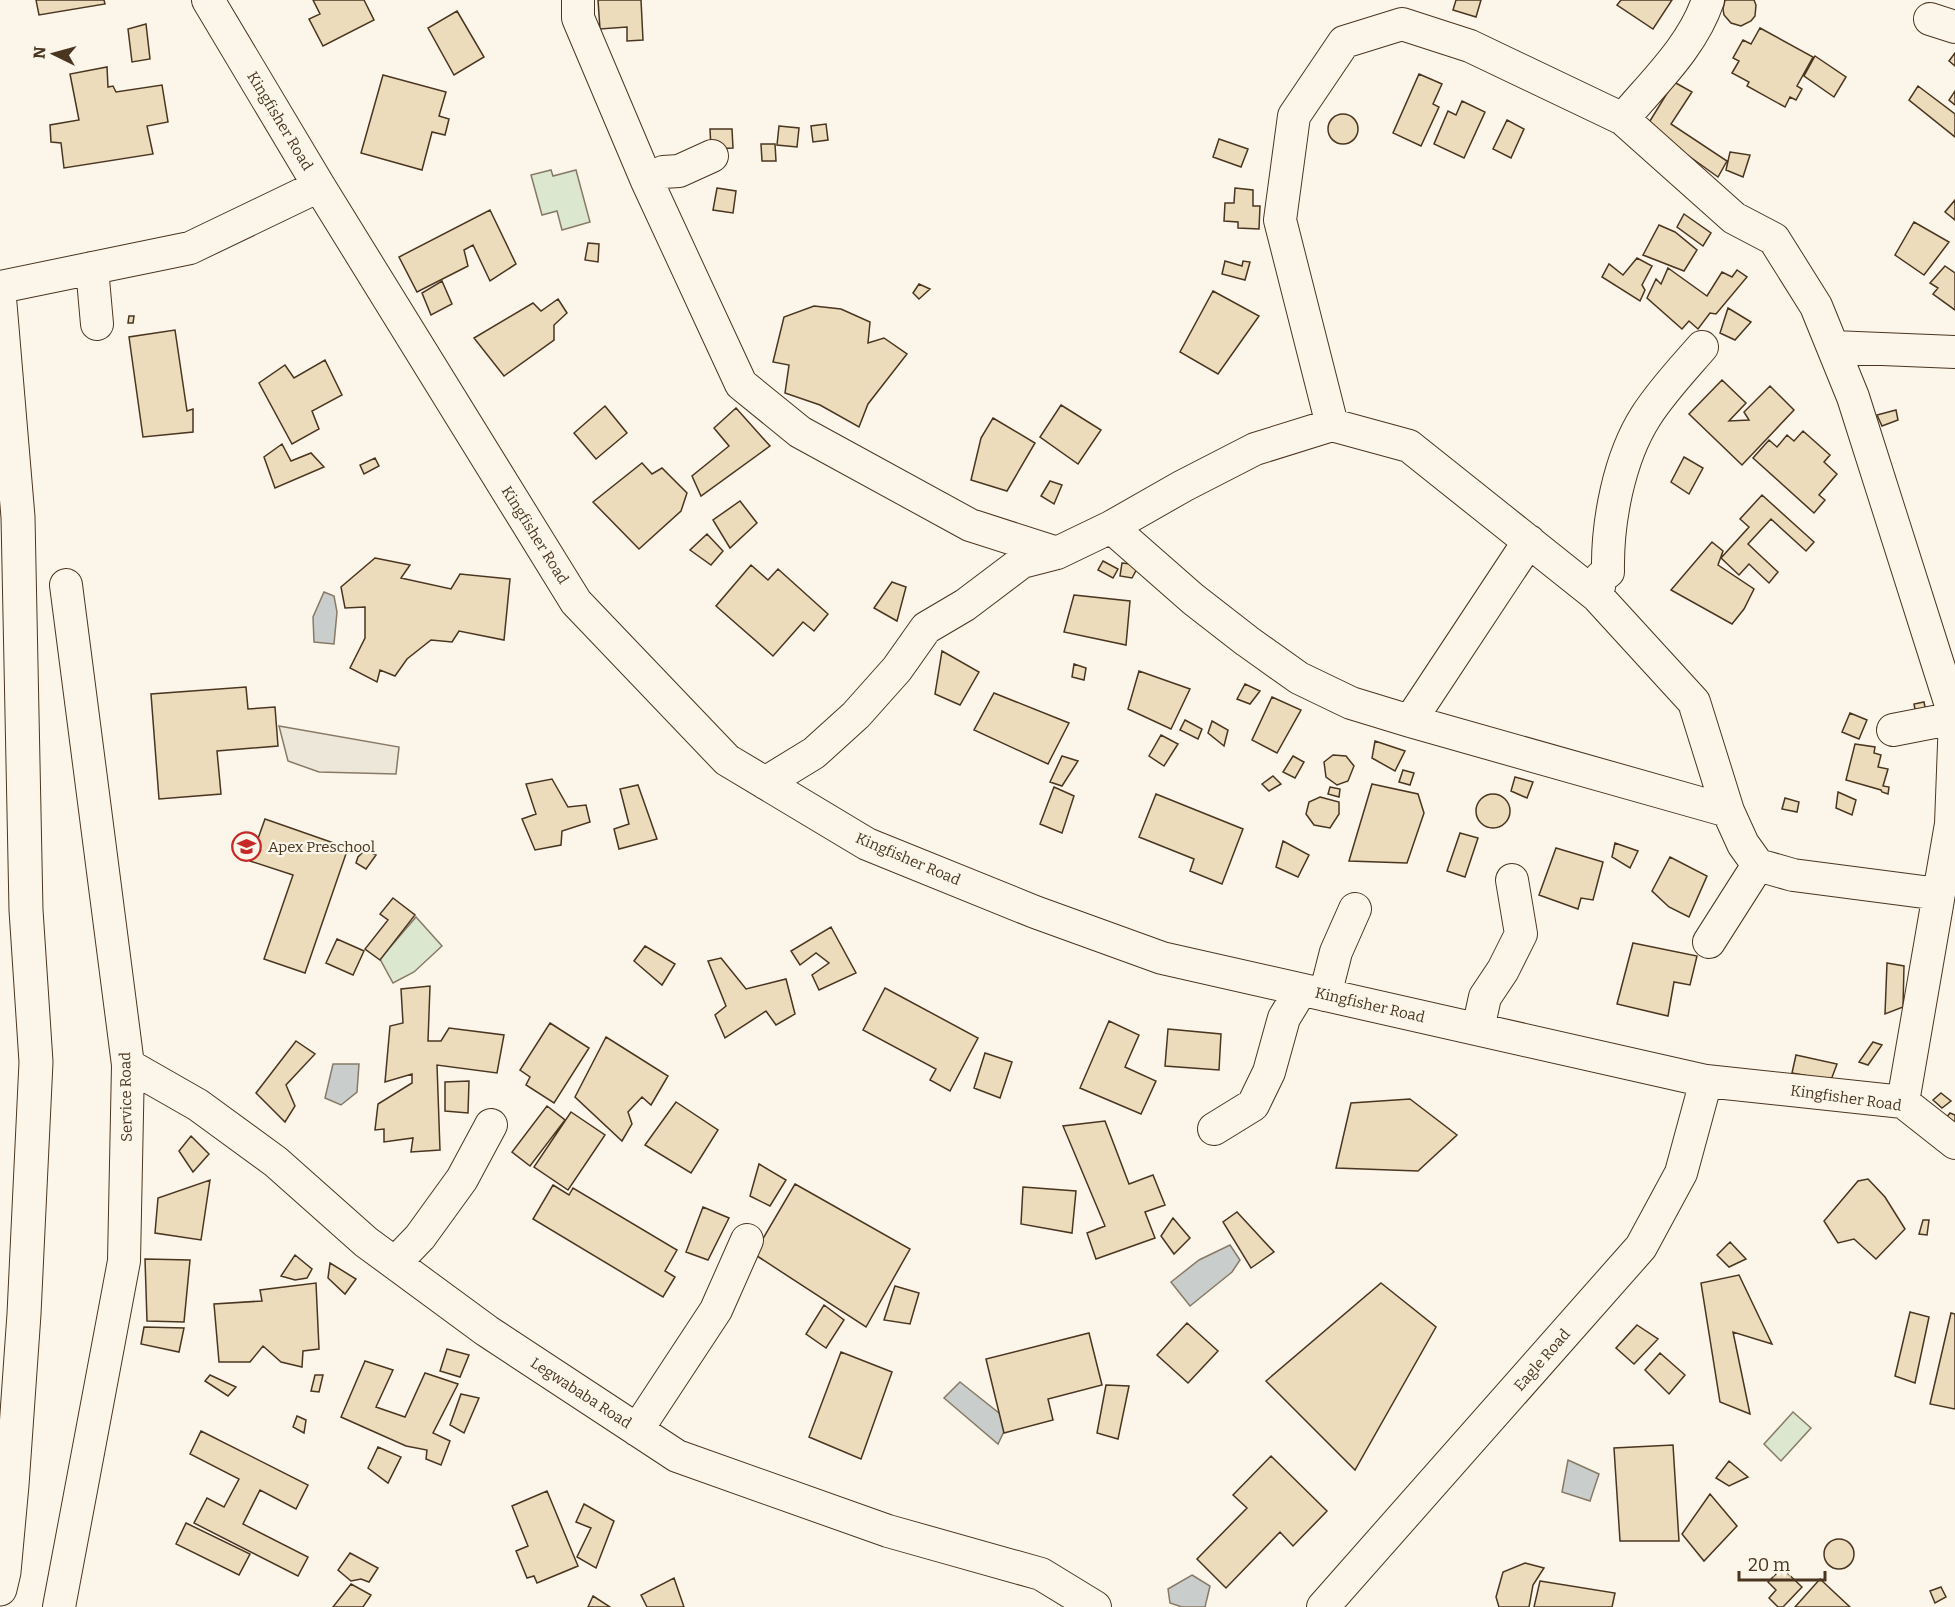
<svg xmlns="http://www.w3.org/2000/svg" width="1955" height="1607" viewBox="0 0 1955 1607" font-family="Bitter,serif">
<style>
.green{fill:#dce7d0;stroke:#887966;stroke-width:1.5}
.parking{fill:#ede7d9;stroke:#887966;stroke-width:1.5}
.water{fill:#c9cecd;stroke:#887966;stroke-width:1.5}
.building{fill:#ecdcbc;stroke:#4a3520;stroke-width:1.5}
.lines{fill:none;stroke-linecap:round;stroke-linejoin:round}
.minor-casing{stroke:#4a3520;stroke-width:34}
.highway-casing{stroke:#4a3520;stroke-width:35}
.minor{stroke:#fbf6e9;stroke-width:32}
.highway{stroke:#fbf6e9;stroke-width:33}
.labels{text-anchor:middle;stroke-width:4.5;stroke-linejoin:round;paint-order:stroke}
.street-label{font-size:15px;fill:#4a3520;stroke:#fbf6e9}
.poi-label{font-size:15px;fill:#4a3520;stroke:#fbf6e9;text-anchor:start}
</style>
<rect width="100%" height="100%" fill="#fbf6e9"/>
<path class="green" d="M551 170 553 176 576 170 590 222 562 230 557 211 542 215 531 175Z
M416 917 442 946 414 972 393 983 380 959Z
M1793 1412 1811 1428 1781 1461 1764 1444Z"/>
<path class="parking" d="M279 726 399 747 396 774 319 772 288 761Z"/>
<path class="water" d="M324 592 334 596 337 612 334 644 314 642 313 617Z
M333 1064H359L357 1092 341 1105 325 1098Z
M1230 1245 1240 1260 1232 1272 1190 1306 1171 1282 1199 1260Z
M960 1382 1009 1421 998 1444 944 1398Z
M1568 1460 1599 1474 1590 1501 1562 1492Z
M1192 1575 1210 1586 1205 1607H1182L1170 1603 1168 1589Z"/>
<path class="building" d="M36 0H104L105 4 39 15Z
M313 0H364L374 20 323 46 309 19 320 14Z
M598 0H641L643 40 627 41V27L600 29Z
M1456 0H1481L1476 17 1453 10Z
M1621 0H1672L1653 29 1617 5Z
M1725 0H1754L1756 5 1755 16 1751 21 1741 26 1731 23 1724 15 1723 9Z
M457 11 484 57 454 75 428 28Z
M146 24 150 59 132 62 128 29Z
M1760 28 1813 57 1797 86 1802 89 1796 100 1790 97 1785 107 1747 86 1749 82 1732 73 1739 61 1733 58 1743 40 1751 44Z
M1955 53V66L1949 61Z
M1815 56 1846 77 1834 97 1804 76Z
M107 67 108 87 113 86 116 92 162 85 168 122 147 126 153 154 64 168 61 143 51 142 50 125 79 120 70 74Z
M1419 74 1442 84 1433 104 1439 107 1421 146 1393 133Z
M383 75 446 92 439 116 449 119 445 135 432 132 422 170 361 153Z
M1674 82 1692 92 1671 124 1727 161 1718 177 1662 137 1645 129Z
M1918 86 1955 114V137L1909 100Z
M1955 91V105L1949 100Z
M1462 101 1485 112 1464 158 1434 144 1448 111 1456 115Z
M1328 129a15 15 0 1 1 30 0a15 15 0 1 1-30 0Z
M1507 120 1524 129 1511 158 1493 149Z
M826 124 828 140 813 142 811 126Z
M779 126 799 128 797 147 777 145Z
M710 129H732L733 148 711 149Z
M1219 139 1248 149 1241 167 1213 157Z
M761 144H775L776 161H762Z
M1730 152 1750 155 1743 177 1726 170Z
M717 188 736 191 733 213 713 210Z
M1235 188 1253 190V206H1260L1259 229 1238 228V222L1224 221 1225 203H1234Z
M1955 200V220L1945 212Z
M490 210 516 264 490 281 473 245 464 250 468 266 417 292 399 257Z
M1684 214 1711 233 1703 246 1677 227Z
M1914 222 1949 242 1924 275 1895 255Z
M1659 225 1675 232 1697 250 1684 271 1643 255Z
M588 243 599 244 598 262 585 260Z
M1637 258 1652 266 1642 285 1645 290 1640 301 1602 277 1609 264 1623 275Z
M1225 261 1242 266 1243 261 1250 262 1245 280 1222 274Z
M1945 266 1955 273V310L1933 294 1938 288 1930 283Z
M1668 268 1707 296 1722 272 1732 277 1737 270 1747 277 1716 314 1710 313 1698 329 1689 321 1682 329 1647 298 1656 279 1661 284Z
M442 281 452 304 431 315 422 293Z
M919 284 930 289 919 299 913 293Z
M1213 291 1259 316 1218 374 1180 352Z
M558 299 567 313 554 325V340L504 376 474 338 533 303 541 311Z
M814 306 841 309 870 322 868 343 884 338 907 354 868 404 859 427 820 405 785 393 789 365 773 362 784 317Z
M1728 308 1751 322 1735 340 1720 333Z
M129 316H134L133 323H128Z
M175 330 187 411 193 409V432L143 437 129 337Z
M325 360 342 395 312 411 319 429 292 444 259 383 285 365 294 378Z
M1722 380 1746 403 1729 421 1749 420 1744 412 1770 386 1794 410 1742 465 1689 414Z
M1061 405 1101 430 1078 464 1040 437Z
M605 406 627 433 596 459 574 433Z
M736 408 770 446 701 496 692 476 729 446 714 428Z
M1896 410 1898 420 1882 426 1877 415Z
M993 418 1035 443 1007 491 971 480 981 438Z
M1803 431 1830 455 1824 462 1837 474 1819 495 1825 500 1814 513 1753 458 1769 440 1777 447 1787 435 1794 441Z
M282 444 291 461 311 453 324 467 275 488 264 457Z
M1684 457 1703 468 1689 494 1671 482Z
M375 458 379 466 364 474 360 465Z
M642 463 652 474 662 468 687 493 681 511 639 549 593 502Z
M1050 481 1062 485 1054 504 1041 496Z
M1762 495 1814 542 1806 551 1771 519 1748 544 1778 572 1769 583 1749 564 1739 575 1721 558 1749 527 1740 519Z
M740 501 757 523 730 548 713 520Z
M707 534 723 551 711 565 690 550Z
M1712 542 1723 551 1718 565 1754 589 1744 609 1732 624 1671 590Z
M375 558 410 565 401 578 451 589 460 574 510 579 504 640 459 631 452 642 431 640 407 659 395 676 380 670 377 682 350 668 365 638V607L345 608 341 587Z
M1103 561 1118 569 1113 578 1098 570Z
M1122 563 1139 565 1132 578 1120 576Z
M751 565 768 580 778 569 828 614 814 631 803 622 773 656 716 606Z
M892 582 906 587 897 621 874 608Z
M1074 595 1130 601 1126 645 1064 632Z
M942 651 979 672 960 705 935 694Z
M1074 664 1086 668 1084 680 1072 677Z
M1139 671 1190 689 1171 729 1128 709Z
M1245 684 1260 691 1250 704 1237 699Z
M246 687 248 709 275 707 278 746 217 751 221 794 159 799 151 694Z
M994 693 1069 723 1048 764 974 730Z
M1272 697 1301 710 1277 753 1252 740Z
M1924 702 1926 712 1916 714 1914 704Z
M1850 713 1867 720 1859 739 1842 732Z
M1185 720 1202 729 1198 739 1180 730Z
M1212 721 1228 730 1224 746 1208 733Z
M1161 735 1178 744 1164 766 1149 756Z
M1375 741 1405 751 1395 771 1372 758Z
M1855 744 1875 747 1874 753 1881 755 1878 767 1888 769 1883 786 1889 787 1888 794 1882 792 1881 790 1846 780Z
M1333 755 1346 756 1354 766 1348 781 1337 785 1326 777 1324 762Z
M1062 756 1078 761 1062 786 1050 782Z
M1293 756 1304 762 1295 778 1283 772Z
M1403 770 1414 773 1410 785 1399 782Z
M1273 776 1281 784 1269 791 1262 784Z
M1515 777 1533 782 1527 798 1511 791Z
M552 779 568 807 586 805 590 822 562 831 561 845 535 850 522 819 536 814 526 784Z
M1372 784 1418 794 1424 813 1407 863 1349 861Z
M638 785 657 839 619 849 614 829 629 824 620 789Z
M1054 787 1074 796 1062 833 1040 824Z
M1330 787 1340 789 1339 797 1328 794Z
M1838 792 1856 800 1852 815 1836 808Z
M1156 794 1243 829 1222 884 1190 871 1194 859 1139 837Z
M1476 811a17 17 0 1 1 34 0a17 17 0 1 1-34 0Z
M1320 797 1339 802V814L1330 828 1314 825 1306 814 1309 802Z
M1785 798 1799 802 1797 812 1782 809Z
M265 819 348 848 305 973 264 959 293 875 250 861Z
M1460 833 1478 838 1465 877 1447 871Z
M1283 841 1309 855 1298 877 1276 867Z
M1615 843 1638 851 1630 868 1612 857Z
M1556 848 1603 862 1593 900 1581 898 1578 909 1539 895Z
M365 850 376 855 366 869 356 863 358 857Z
M1670 857 1707 876 1689 917 1669 907 1652 891Z
M393 898 415 915 380 960 365 949 388 920 380 914Z
M831 927 856 973 819 990 812 975 829 963 816 953 800 965 791 951Z
M337 939 364 951 353 975 326 963Z
M1633 943 1697 956 1690 985 1674 982 1668 1016 1617 1004Z
M645 946 675 964 662 985 634 961Z
M721 958 746 989 786 979 795 1014 776 1025 766 1011 725 1038 715 1015 726 1006 708 961Z
M1887 963 1904 966 1903 1007 1885 1014Z
M430 986 428 1041H441L449 1028 504 1035 497 1073 437 1065 440 1150 411 1152 413 1138 384 1142V1129L375 1130 378 1104 412 1083V1074L385 1082 390 1026 403 1023 401 989Z
M885 988 978 1038 950 1091 930 1080 936 1069 863 1030Z
M1109 1021 1139 1035 1125 1067 1156 1081 1141 1114 1080 1088Z
M550 1023 589 1048 554 1103 526 1085 530 1077 520 1070Z
M1168 1029 1221 1034 1219 1070 1165 1066Z
M606 1037 668 1076 651 1105 642 1097 628 1112 632 1124 622 1141 575 1097Z
M296 1041 315 1054 286 1085 295 1106 285 1122 256 1093Z
M1873 1042 1882 1045 1868 1065 1859 1062Z
M985 1053 1012 1062 1000 1098 974 1088Z
M1796 1055 1837 1064 1831 1080 1792 1073Z
M469 1081 468 1113 445 1111V1082Z
M1941 1093 1951 1101 1942 1108 1933 1100Z
M1410 1099 1457 1135 1418 1171 1336 1168 1351 1103Z
M676 1102 718 1130 691 1173 645 1145Z
M547 1106 565 1120 530 1166 512 1152Z
M571 1112 605 1135 568 1190 534 1167Z
M1950 1113 1955 1115V1124L1946 1118Z
M1105 1121 1129 1184 1153 1175 1165 1205 1145 1212 1155 1238 1096 1259 1087 1233 1105 1226 1063 1126Z
M191 1136 209 1154 193 1172 179 1151Z
M759 1164 786 1180 770 1206 750 1196Z
M1868 1179 1885 1197 1905 1229 1876 1259 1854 1239 1838 1243 1824 1221 1858 1181Z
M210 1180 201 1240 155 1233 158 1198Z
M795 1184 910 1249 866 1327 754 1254Z
M553 1185 569 1195 573 1188 677 1250 665 1271 675 1277 663 1297 533 1219Z
M1023 1187 1076 1191 1072 1233 1021 1224Z
M703 1207 729 1218 708 1260 686 1252Z
M1237 1212 1274 1252 1251 1268 1223 1222Z
M1173 1218 1190 1238 1174 1254 1161 1236Z
M1923 1220H1929L1927 1235 1919 1234Z
M1730 1242 1746 1259 1729 1267 1717 1255Z
M295 1255 312 1269 307 1278 295 1280 281 1276Z
M145 1259 190 1260 184 1322 147 1321Z
M330 1263 356 1279 345 1294 328 1278Z
M1739 1275 1772 1344 1733 1332 1750 1414 1720 1402 1701 1283Z
M316 1283 319 1349 303 1351 302 1367 281 1362 263 1346 250 1362H219L214 1304 262 1301 260 1290Z
M1381 1283 1436 1327 1355 1470 1266 1381Z
M895 1286 919 1293 910 1324 884 1320Z
M824 1305 844 1320 826 1348 806 1334Z
M1910 1312 1929 1317 1915 1383 1895 1376Z
M1951 1313 1955 1314V1409L1930 1404Z
M1187 1323 1218 1351 1188 1383 1157 1355Z
M1637 1325 1658 1339 1634 1364 1616 1348Z
M144 1327 184 1328 179 1352 141 1344Z
M1089 1333 1102 1385 1048 1399 1053 1420 1004 1433 986 1359Z
M447 1349 469 1355 460 1377 440 1371Z
M841 1352 892 1372 861 1459 809 1437Z
M1660 1353 1685 1375 1669 1394 1645 1370Z
M365 1361 393 1370 376 1407 405 1417 425 1373 458 1384 433 1433 450 1441 441 1465 426 1459 427 1450 406 1446 341 1417Z
M210 1375 236 1387 228 1396 205 1381Z
M315 1375H323L319 1392 311 1391Z
M1106 1385 1129 1386 1118 1439 1097 1433Z
M461 1394 479 1398 464 1433 450 1425Z
M297 1416 306 1420 304 1433 293 1427Z
M201 1431 308 1485 296 1509 260 1490 243 1524 308 1557 298 1576 194 1523 207 1498 224 1507 239 1479 190 1454Z
M1673 1445 1679 1541H1620L1614 1448Z
M378 1447 401 1457 388 1483 368 1468Z
M1271 1456 1327 1511 1293 1546 1280 1532 1226 1588 1197 1559 1247 1508 1233 1495Z
M1729 1461 1748 1477 1729 1486 1716 1478Z
M547 1491 578 1566 537 1583 534 1576 527 1578 516 1551 528 1546 512 1506Z
M1710 1494 1737 1526 1704 1561 1682 1534Z
M584 1504 614 1521 596 1568 577 1557 591 1528 576 1522Z
M186 1523 250 1554 239 1575 176 1544Z
M1824 1554a15 15 0 1 1 30 0a15 15 0 1 1-30 0Z
M350 1553 378 1568 369 1582 361 1579 351 1581 338 1570Z
M1525 1563 1544 1568 1533 1585 1529 1607H1499L1496 1597 1503 1572Z
M1782 1568 1802 1587 1783 1607H1778L1769 1598 1776 1590 1768 1582Z
M674 1578 684 1607H647L641 1595Z
M1820 1579 1850 1607H1795Z
M1540 1581 1615 1593 1612 1607H1534Z
M351 1584 371 1595 363 1607H333Z
M1941 1587 1946 1597 1935 1603 1930 1591Z
M593 1596 610 1607H588Z"/>
<g class="lines">
<defs>
<path id="minor" d="M208 0 319 186 576 602 727 760 867 844 1035 912 1162 958 1706 1081 1903 1102 1955 1143
M578 0V18L647 181 741 384 800 432 970 525 1057 553 1111 527 1183 486 1255 449 1332 425 1409 446 1597 596 1694 702 1728 811 1743 844 1758 865 1793 875 1939 894
M1930 19 1955 27
M1623 119C1653 83 1693 46 1708 0
M647 181 663 172 679 171 712 156
M92 268 97 324
M0 287 190 248 319 186
M1833 347 1955 352
M1332 425 1280 220 1294 116 1344 42 1402 24 1470 46 1623 119 1734 218 1774 239 1816 306 1853 397 1955 718 1951 824 1903 1102
M1111 527 1193 599 1247 641 1299 678 1351 703 1410 721 1728 811
M1597 596 1601 577 1608 572C1607 522 1619 458 1646 416 1662 391 1683 369 1702 347
M1410 721 1529 541
M1893 730 1955 718
M765 783 814 753 856 715 897 669 926 628 965 605 1022 562 1057 553
M1709 942 1758 865
M1325 995 1336 952 1355 909
M1478 1029 1485 997 1503 970 1521 934 1512 880
M128 1065 198 1105 276 1162 366 1242 487 1331 677 1456 888 1531 1041 1574 1095 1607
M1214 1129 1253 1105 1269 1072 1284 1018 1301 990
M395 1263 420 1237 462 1179 491 1125
M637 1430 716 1310 747 1240
M59 1607 124 1261 128 1065 66 585
M1323 1607 1641 1247 1681 1173 1706 1081"/>
<path id="highway" d="M0 304 18 517 26 910 36 1062 24 1314 12 1485 4 1572 0 1589"/>
</defs>
<use href="#minor" class="minor-casing"/>
<use href="#highway" class="highway-casing"/>
<use href="#minor" class="minor"/>
<use href="#highway" class="highway"/>
</g>
<defs>
<symbol id="school-ring" viewBox="-11 -11 22 22"><circle r="9.5" fill="#fbf6e9" stroke="#c62828" stroke-width="1.5"/><path d="M0-5L7-2L0 1L-7-2ZM-4 1L0 2.5L4 1V4Q0 6-4 4Z" fill="#c62828"/></symbol>
</defs>
<g fill-rule="evenodd">
<use href="#school-ring" x="230" y="830" width="33" height="33"/>
</g>
<g class="labels">
<g class="street-label">
<text transform="translate(280 121) rotate(59)" y="5">Kingfisher Road</text>
<text transform="translate(535 535) rotate(58)" y="5">Kingfisher Road</text>
<text transform="translate(908 859) rotate(23)" y="5">Kingfisher Road</text>
<text transform="translate(1370 1005) rotate(13)" y="5">Kingfisher Road</text>
<text transform="translate(126 1097) rotate(-91)" y="5">Service Road</text>
<text transform="translate(1846 1098) rotate(8)" y="5">Kingfisher Road</text>
<text transform="translate(1542 1360) rotate(-49)" y="5">Eagle Road</text>
<text transform="translate(581 1393) rotate(33)" y="5">Legwababa Road</text>
</g>
<g class="poi-label">
<text x="268" y="852">Apex Preschool</text>
</g>
</g>
<g transform="translate(54 54) rotate(275)" stroke="#fbf6e9" stroke-width="4.5" paint-order="stroke">
<path d="M0-4.5L10 22L0 15L-10 22Z" fill="#4a3520"/>
<text y="-9" font-size="16" font-weight="bold" text-anchor="middle" fill="#4a3520">N</text>
</g>
<path d="M1739 1571v9h86v-9" fill="none" stroke="#4a3520" stroke-width="3"/>
<text x="1748" y="1571" font-size="18" fill="#4a3520" stroke="#fbf6e9" stroke-width="4.5" paint-order="stroke">20 m</text>
</svg>
